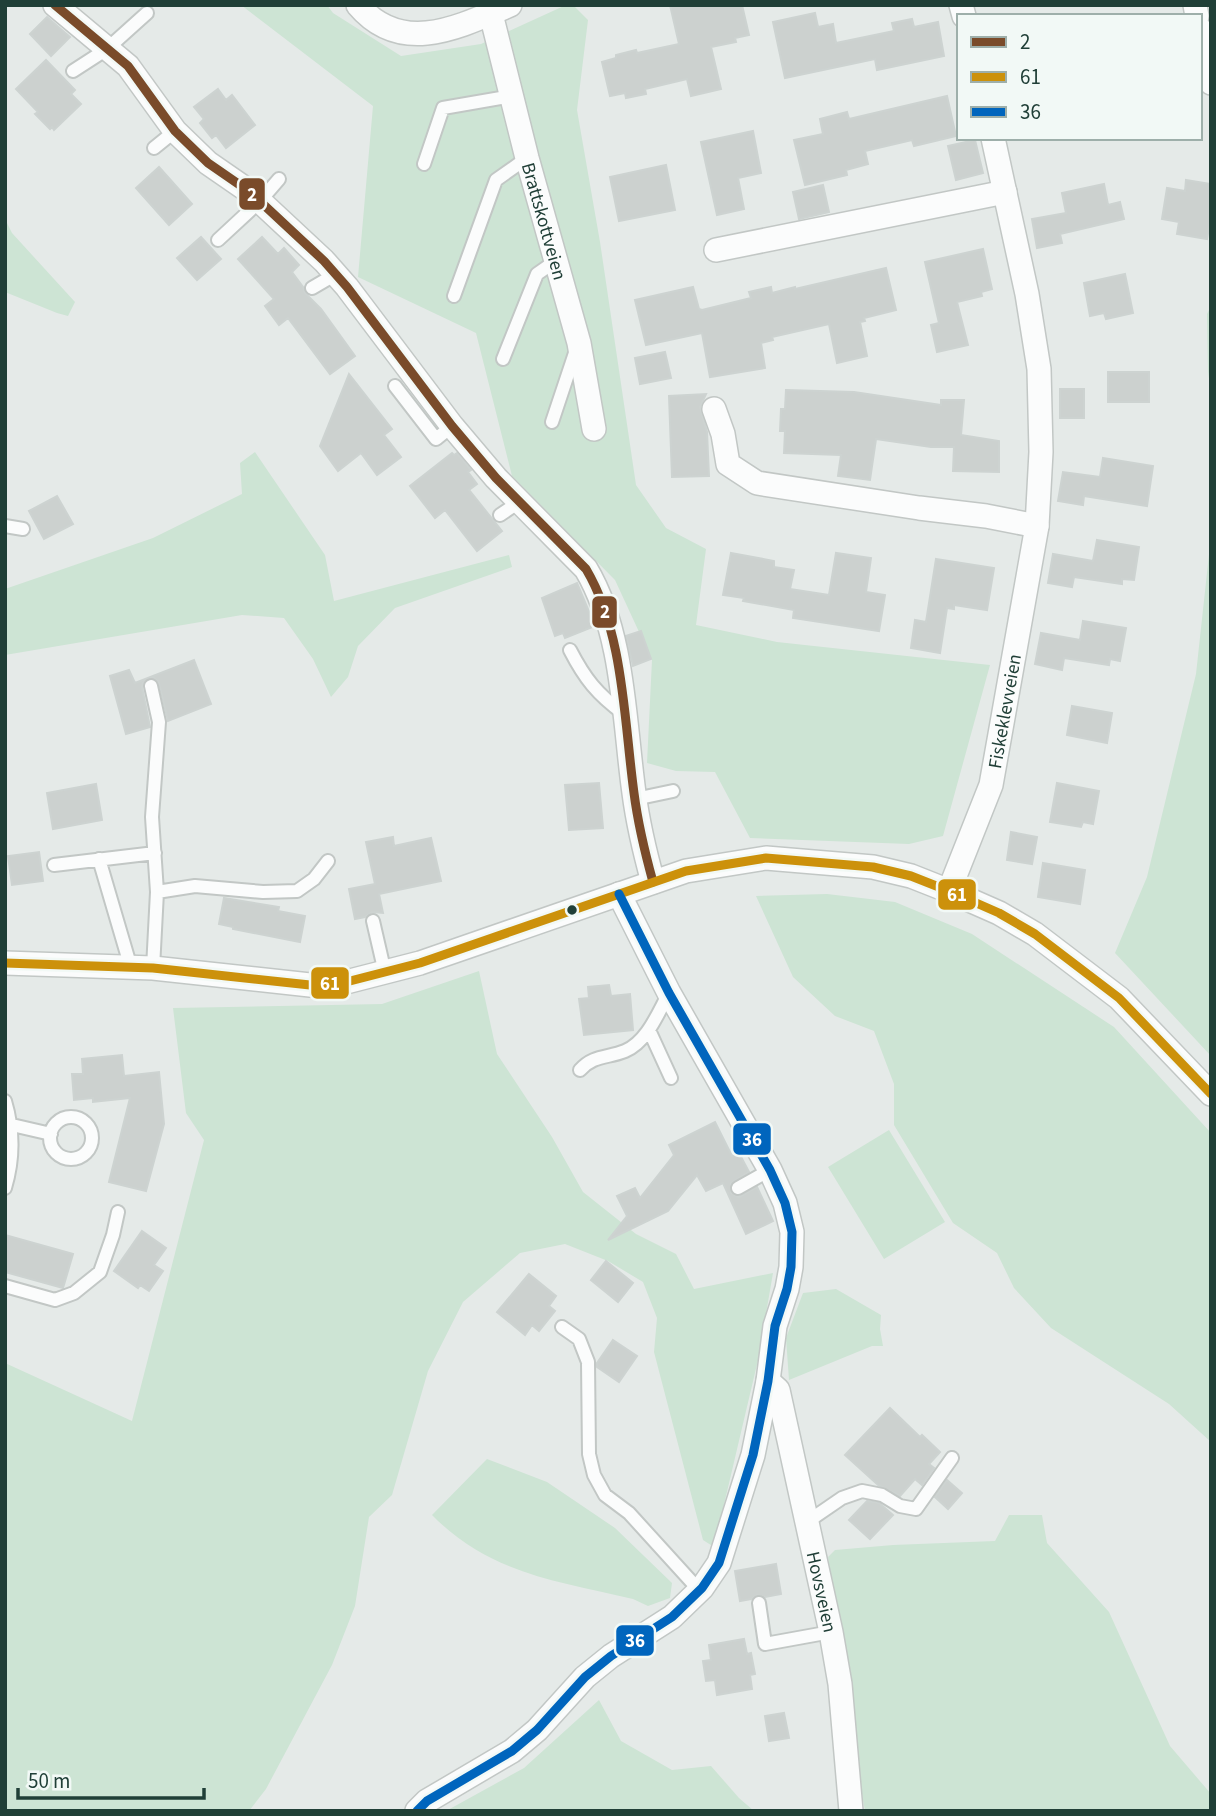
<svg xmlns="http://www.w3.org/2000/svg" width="1216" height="1816" viewBox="0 0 1216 1816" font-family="'Source Sans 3',sans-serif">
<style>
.green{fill:#cde4d4}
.building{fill:#ccd1cf;stroke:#cdd3d1;stroke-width:2}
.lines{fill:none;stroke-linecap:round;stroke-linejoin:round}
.lane-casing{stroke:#c2c7c5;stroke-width:16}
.street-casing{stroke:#c2c7c5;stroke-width:26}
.lane{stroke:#fbfcfc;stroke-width:12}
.street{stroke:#fbfcfc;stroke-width:23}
.bus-1-casing{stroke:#f2f9f6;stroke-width:14}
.bus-2-casing{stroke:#f2f9f6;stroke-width:14}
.bus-3-casing{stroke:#f2f9f6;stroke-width:14}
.bus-1{stroke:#7a4b2a;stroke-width:9}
.bus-2{stroke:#cc910b;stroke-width:9}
.bus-3{stroke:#0065bd;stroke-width:9}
.bus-dot{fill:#203f37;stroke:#f2f9f6;stroke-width:2.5}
.labels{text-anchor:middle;stroke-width:5;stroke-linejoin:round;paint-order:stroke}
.street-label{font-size:19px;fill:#203f37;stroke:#f2f9f6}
.line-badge{stroke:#f2f9f6;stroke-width:2.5}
.badge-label{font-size:19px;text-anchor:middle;font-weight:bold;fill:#fff}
</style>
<rect width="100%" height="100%" fill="#e5eae8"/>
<path class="green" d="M241 5H327L333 13 401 56 481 44 566 5H573L588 20 577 110 600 242 636 485 666 528 706 549 696 625 777 642 990 665 943 836 909 844 750 838 715 772 676 771 647 763 652 660 615 580 512 476 476 333 358 277 373 106Z
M5 219 12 233 75 302 68 316 57 313 5 292Z
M1211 306V394L1208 371 1207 314Z
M255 452 325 555 334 601 509 555 512 567 395 608 358 646 348 677 331 697 313 659 284 618 242 615 5 655V589L153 538 242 494 240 463Z
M1211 536V1056L1115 953 1147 877 1196 674Z
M827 894 895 902 972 934 1114 1027 1211 1133V1442L1169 1404 1051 1328 1014 1288 997 1253 953 1223 894 1125V1084L874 1031 835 1016 793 977 756 896Z
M479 971 497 1054 552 1137 583 1192 636 1234 676 1254 694 1289 773 1273 758 1360 714 1547 703 1540 654 1352 657 1318 643 1282 608 1261 565 1244 520 1253 463 1302 428 1371 392 1495 369 1517 355 1606 332 1665 266 1789 249 1811H5V1363L132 1421 204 1140 186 1113 173 1008 382 1004Z
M889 1130 945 1222 884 1259 828 1167Z
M836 1289 881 1315 880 1329 883 1346H872L789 1380 786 1338 803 1293Z
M487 1459 547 1482 615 1528 672 1583 670 1598 648 1606 633 1599C557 1581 490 1574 432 1515Z
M1009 1515H1042L1047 1543 1109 1612 1170 1746 1211 1794V1811H865L857 1765 850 1695 828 1557 835 1550 893 1545 995 1541Z
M599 1700 621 1741 672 1770 711 1766 739 1798 754 1811H446L524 1768Z"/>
<path class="building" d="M670 5H742L749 35 735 38 736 42 711 47 721 89 691 96 687 79 645 89 646 94 626 98 625 93 610 96 602 62 616 58V55L636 50 637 53 679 44Z
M815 13 818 27 833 24 836 43 894 31 892 23 912 19 914 27 938 22 944 56 877 70 875 59 785 78 773 22Z
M47 17 70 37 51 56 30 34Z
M46 60 75 90 71 94 81 104 54 130 52 127 50 129 35 114 38 112 16 89Z
M218 89 226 100 232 95 255 125 226 148 216 135 212 138 200 123 204 119 194 107Z
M947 96 956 136 914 146 912 140 865 151 868 164 846 170 847 175 805 185 794 140 823 134 820 119 847 112 849 119Z
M753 131 761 173 738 178 744 209 717 215 701 142Z
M975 140 983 173 956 180 948 146Z
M666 165 675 210 619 221 610 177Z
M159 167 192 204 169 225 136 188Z
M1186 180 1211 184V217L1207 239 1177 234 1179 222 1162 219 1167 188 1185 191Z
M1104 184 1108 205 1120 202 1124 219 1060 234 1062 243 1037 248 1032 219 1066 213 1062 193Z
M823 185 829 212 799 219 793 192Z
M201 237 221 259 197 280 177 258Z
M262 237 278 254 284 248 299 265 292 272 303 287 305 293 321 309 355 356 330 374 288 318 279 325 265 306 274 299 238 259Z
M983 249 992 289 981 292 982 296 957 302 968 345 937 352 931 325 939 323 925 262Z
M886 268 896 310 864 318 865 321 860 322 867 356 837 363 829 324 772 337 773 340 761 343 765 368 710 377 702 333 646 345 635 300 693 287 699 309 702 310 751 298 749 292 771 287 772 293 795 287V289Z
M1125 274 1133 313 1106 319 1104 313 1090 316 1084 283Z
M665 352 671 378 640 384 635 358Z
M1108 372H1149V402H1108Z
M349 374 392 429 384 435 401 457 377 475 361 453 338 471 320 446Z
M1060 389H1084V418H1060Z
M786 390 854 392 941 405V400H964L961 435 999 441V472L953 471 954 447H931L876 439 870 480 838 476 841 455 784 453 785 431H780L781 409H785Z
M706 394 700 407 707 432 709 476 672 477 669 396Z
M452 453 454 455 457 453 471 470 468 472 477 484 469 490 502 531 477 551 445 510 435 518 410 486Z
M1103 458 1153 466 1147 506 1084 496 1083 505 1058 501 1063 472 1100 477Z
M57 496 73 524 44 539 29 511Z
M1097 540 1139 547 1134 580 1122 579V584L1074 577 1072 587 1048 583 1053 554 1093 561Z
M731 553 774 561V567L794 570 790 589 829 595 836 553 871 558 866 592 885 595 879 631 793 618 794 610 743 601 744 598 723 595Z
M936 559 994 568 987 610 954 605V609L947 608 940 653 911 648 915 620 926 622Z
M577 583 595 626 565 638 563 633 555 636 542 598Z
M1083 621 1126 628 1120 661 1110 659 1109 665 1064 658 1062 670 1035 664 1041 633 1080 640Z
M641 631 651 659 633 666 626 636Z
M194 660 211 704 168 721 159 683 154 678H148L143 683 142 687 150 727 126 734 110 676 129 670 135 683Z
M1072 706 1112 713 1107 743 1067 735Z
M599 783 603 828 569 830 565 785Z
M1057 783 1099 791 1093 824 1083 822 1081 827 1050 822Z
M96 784 102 820 53 829 47 793Z
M1011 832 1037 837 1032 864 1007 860Z
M393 837 394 846 431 838 441 881 379 894 383 913 372 912 365 917 355 919 349 889 375 884 366 842Z
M39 852 43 881 12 885 8 856Z
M1043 863 1085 870 1080 904 1038 897Z
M224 898 279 907 278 911 305 916 300 942 233 929V927L219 924Z
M609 985 611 996 630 994 633 1030 584 1035 579 999 589 998 588 987Z
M122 1055 124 1076 159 1072 164 1124 146 1191 109 1182 130 1098 93 1102V1098L74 1100 72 1074H83L82 1059Z
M715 1122 732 1156 739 1153 749 1172 731 1183V1193L739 1197 757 1187 773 1221 746 1234 723 1183 706 1191 697 1175 668 1211 608 1240 627 1216 617 1196 635 1188 640 1198 674 1155 669 1145Z
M142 1231 166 1248 154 1265 163 1271 149 1291 140 1285 138 1288 114 1271Z
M5 1235 73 1254 63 1288 5 1272Z
M606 1261 633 1283 618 1302 591 1280Z
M529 1274 556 1296 549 1306 555 1311 539 1331 532 1325 525 1335 497 1312Z
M613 1340 637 1356 619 1382 597 1367V1363Z
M890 1408 920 1437 922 1435 940 1452 929 1464 934 1468 922 1485 915 1479 900 1496 878 1485 845 1455Z
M947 1480 962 1493 948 1509 935 1497Z
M867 1501 879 1503 893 1515 870 1539 849 1520Z
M776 1564 781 1594 765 1597 757 1595 751 1599 740 1601 735 1571Z
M744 1639 747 1654 751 1653 755 1674 750 1675 752 1689 717 1695 715 1680 706 1681 703 1661 711 1660 709 1645Z
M784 1713 789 1738 769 1741 765 1716Z"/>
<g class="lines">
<defs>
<path id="lane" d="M73 71 107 49 147 13
M154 148 175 131
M424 164 443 108 512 96
M218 240 260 201 279 179
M312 288 336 274
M454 296 496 180 527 158
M503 359 537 274 557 260
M395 386 436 439 452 426
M552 422 576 350
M500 515 519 502
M5 526 23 529
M570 650C585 679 597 694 624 714
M151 686 159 722 152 817 157 892 153 968
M635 799 673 791
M99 859 131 968
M54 865 155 853
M157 892 195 886 263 892 297 891 314 879 328 861
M373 921 385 973
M649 1030 671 1078
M580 1070C593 1055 608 1058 625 1051 647 1042 658 1013 669 993
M5 1101C14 1131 14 1158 5 1188
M50 1138a21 21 0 1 1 42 0a21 21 0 1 1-42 0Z
M12 1125 51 1134
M738 1188 770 1170
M5 1286 55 1300 74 1293 100 1272 113 1235 118 1212
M562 1327 579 1339 588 1362 589 1454 594 1475 605 1495 629 1513 699 1590
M807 1522 842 1498 862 1491 882 1495 900 1506 916 1509 952 1458
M759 1603 765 1644 831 1632"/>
<g id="street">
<path d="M55 5 128 66 175 131 208 163 250 192 324 261 347 287 452 426 496 478 586 569C624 633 624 721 634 793 638 824 645 853 653 882"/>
<path d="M358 5C402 57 461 26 510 5"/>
<path d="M961 5 964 16"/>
<path d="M1195 5 1197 16"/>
<path id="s1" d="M491 14 527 158 579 343 594 429"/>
<path d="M1200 29 1211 83"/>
<path d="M716 250 1005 192"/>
<path d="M714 409 723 434 728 464 757 483 919 508 986 516 1037 526"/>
<path id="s2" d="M949 891 991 785 1037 526 1041 452 1039 369 1027 294 993 138"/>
<path d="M5 963 153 968 310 985 350 981 420 963 686 871 766 858 873 867 911 876 949 891 999 913 1035 934 1119 998 1211 1094"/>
<path id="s3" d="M768 1381 778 1390 831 1632 840 1684 851 1811"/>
<path d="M417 1811 427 1801 512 1751 537 1730 585 1677 611 1656 672 1617 702 1588 719 1563 753 1455 768 1381 775 1326 787 1289 791 1267 792 1232 785 1203 770 1170 669 993 619 894"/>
</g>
</defs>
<use href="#lane" class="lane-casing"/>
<use href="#street" class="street-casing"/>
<use href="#lane" class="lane"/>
<use href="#street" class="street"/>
<defs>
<path id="bus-1" d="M55 5 128 66 175 131 208 163 250 192 324 261 347 287 452 426 496 478 586 569C624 633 624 721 634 793 638 824 645 853 653 882"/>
<path id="bus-2" d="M5 963 153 968 310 985 350 981 420 963 686 871 766 858 873 867 911 876 949 891 999 913 1035 934 1119 998 1211 1094"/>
<path id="bus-3" d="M417 1811 427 1801 512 1751 537 1730 585 1677 611 1656 672 1617 702 1588 719 1563 753 1455 768 1381 775 1326 787 1289 791 1267 792 1232 785 1203 770 1170 669 993 619 894"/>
</defs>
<use href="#bus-1" class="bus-1-casing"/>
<use href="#bus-2" class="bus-2-casing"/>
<use href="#bus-3" class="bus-3-casing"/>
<use href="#bus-1" class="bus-1"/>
<use href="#bus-2" class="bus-2"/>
<use href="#bus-3" class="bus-3"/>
</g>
<circle class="bus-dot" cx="572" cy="910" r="6"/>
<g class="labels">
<g class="street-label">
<text dy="7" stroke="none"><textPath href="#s1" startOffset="214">Brattskottveien</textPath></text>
<text dy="7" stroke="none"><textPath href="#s2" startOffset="189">Fiskeklevveien</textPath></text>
<text dy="7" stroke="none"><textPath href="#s3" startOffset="220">Hovsveien</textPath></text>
</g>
</g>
<g class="line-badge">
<rect x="238" y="177" width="28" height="34" rx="7" fill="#7a4b2a"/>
<rect x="591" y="595" width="27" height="34" rx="7" fill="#7a4b2a"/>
<rect x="937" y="878" width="40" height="33" rx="7" fill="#cc910b"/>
<rect x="310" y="966" width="40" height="34" rx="7" fill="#cc910b"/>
<rect x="732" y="1122" width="40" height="34" rx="7" fill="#0065bd"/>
<rect x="615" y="1624" width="40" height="33" rx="7" fill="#0065bd"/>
</g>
<g class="badge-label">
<text x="252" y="201">2</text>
<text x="605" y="618">2</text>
<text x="957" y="901">61</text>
<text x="330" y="990">61</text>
<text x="752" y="1146">36</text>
<text x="635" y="1647">36</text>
</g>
<rect width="1216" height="1816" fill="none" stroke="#203f37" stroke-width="14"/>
<rect x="957" y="14" width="245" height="126" fill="#f2f9f6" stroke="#9eafaa" stroke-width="2"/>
<rect x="971" y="37" width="35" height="10" fill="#7a4b2a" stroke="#9eafaa" stroke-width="2"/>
<text x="1020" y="49" font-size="21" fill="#203f37">2</text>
<rect x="971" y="72" width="35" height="10" fill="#cc910b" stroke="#9eafaa" stroke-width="2"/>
<text x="1020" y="84" font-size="21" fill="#203f37">61</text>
<rect x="971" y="107" width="35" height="10" fill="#0065bd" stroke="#9eafaa" stroke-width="2"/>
<text x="1020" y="119" font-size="21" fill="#203f37">36</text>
<path d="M18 1788v10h186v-10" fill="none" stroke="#203f37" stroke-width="3.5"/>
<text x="28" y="1788" font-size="21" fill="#203f37" stroke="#f2f9f6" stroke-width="5" paint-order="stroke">50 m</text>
</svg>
